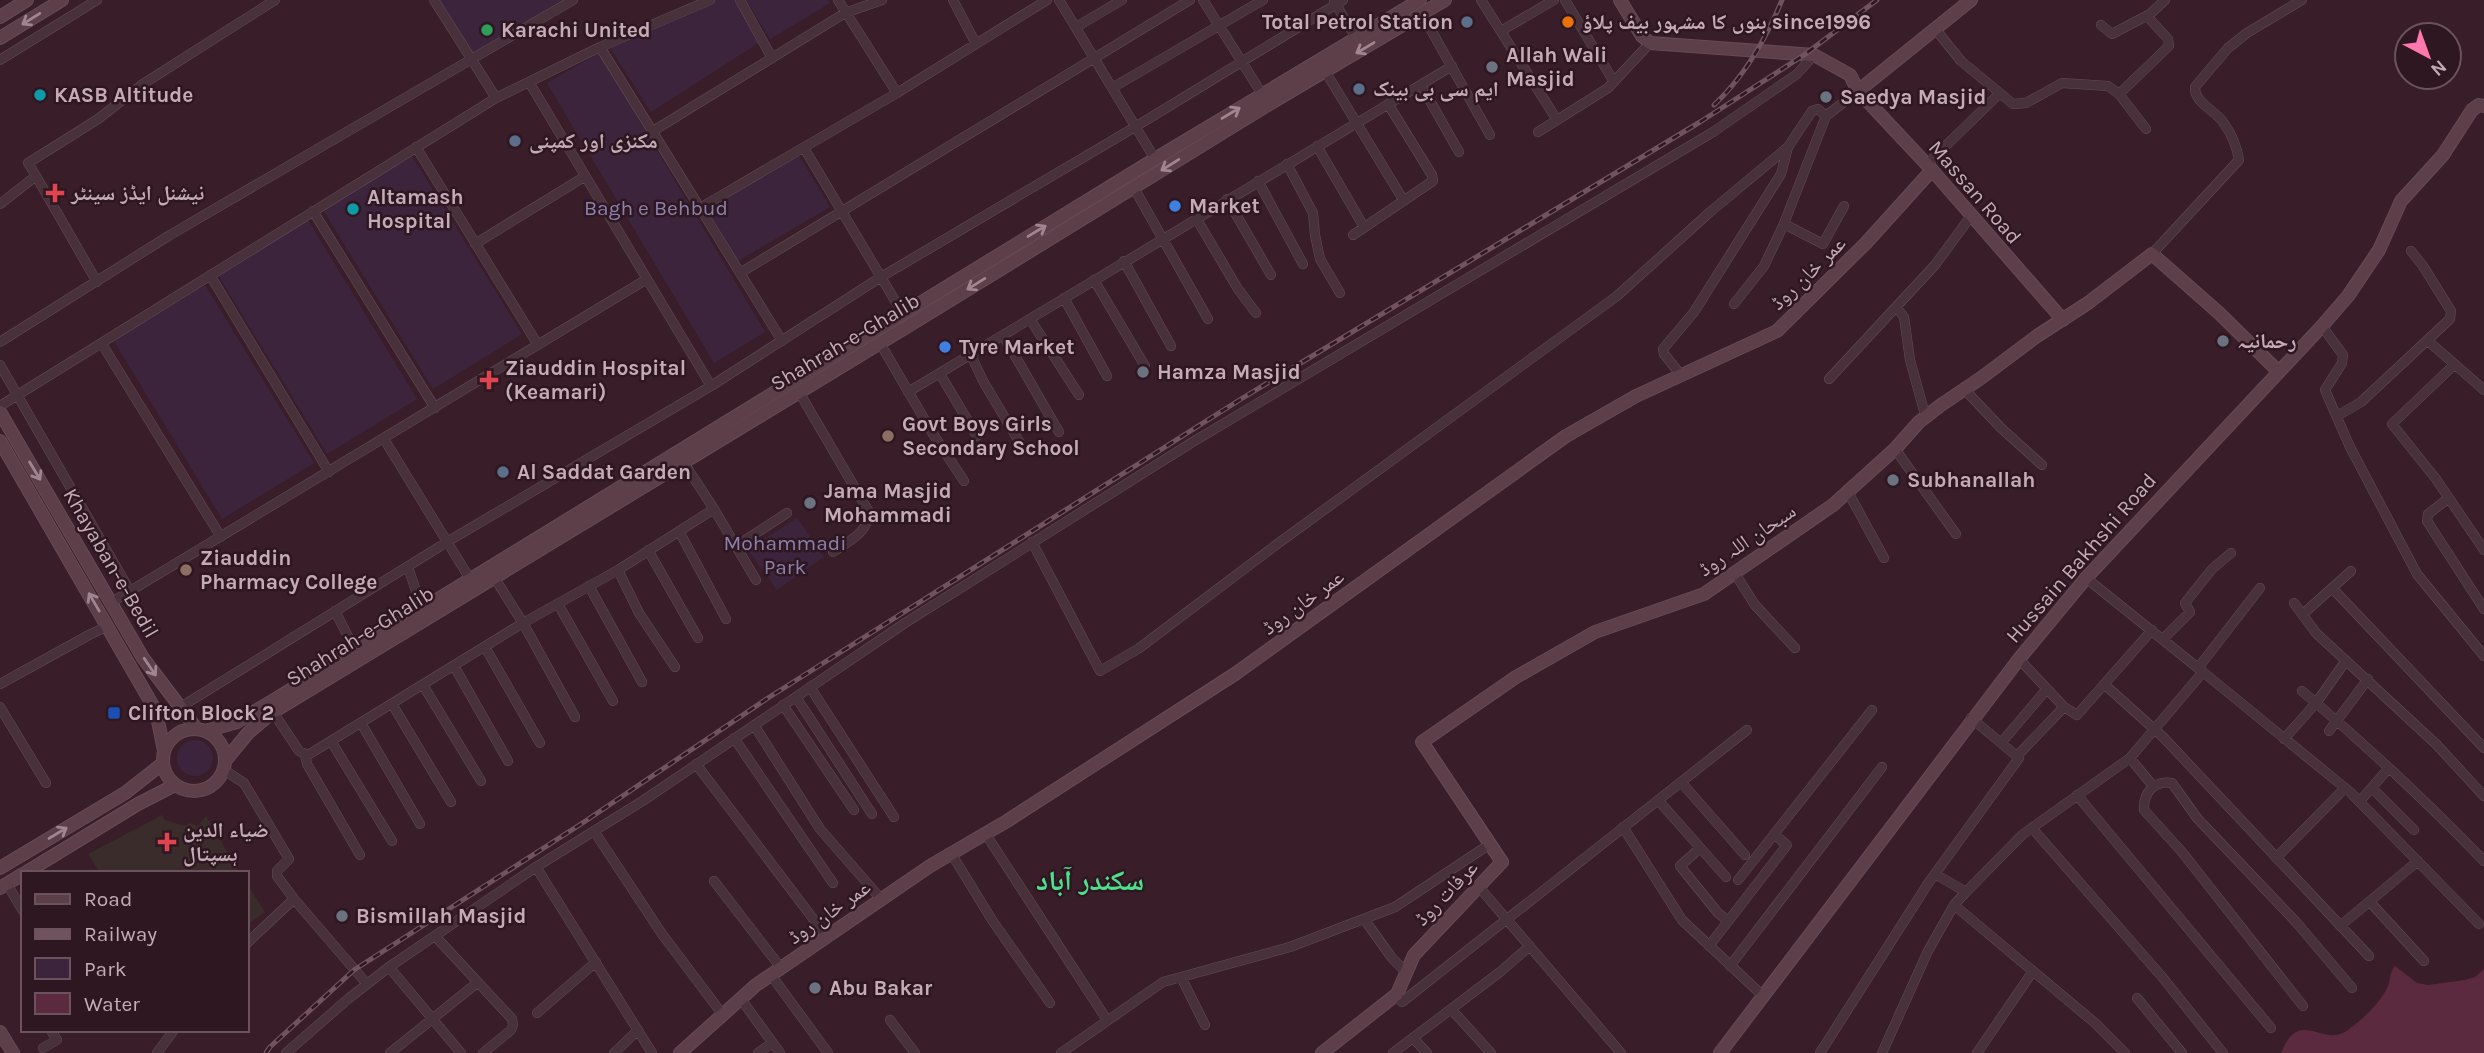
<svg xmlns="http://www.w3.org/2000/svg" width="2484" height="1053" viewBox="0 0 2484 1053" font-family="Karla,'Noto Naskh Arabic',sans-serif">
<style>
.medical{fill:#3a2c2a}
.green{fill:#3d243d}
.water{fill:#5c2a3f}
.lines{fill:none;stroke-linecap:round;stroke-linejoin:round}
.street-casing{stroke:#644c56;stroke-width:10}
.secondary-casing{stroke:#644c56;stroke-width:14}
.street{stroke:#49313b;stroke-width:9}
.secondary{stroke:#5d3f4a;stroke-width:12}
.rail-casing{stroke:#71535f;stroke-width:5}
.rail{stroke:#2e1720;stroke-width:2.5;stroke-dasharray:8;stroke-linecap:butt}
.oneway{stroke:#a18590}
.service-dot{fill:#5c6f8a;stroke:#2e1720;stroke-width:2.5}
.food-dot{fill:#e8710a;stroke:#2e1720;stroke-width:2.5}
.leisure-dot{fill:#2e9e5b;stroke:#2e1720;stroke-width:2.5}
.worship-dot{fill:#6b7280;stroke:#2e1720;stroke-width:2.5}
.culture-dot{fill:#0f9aa8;stroke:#2e1720;stroke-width:2.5}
.health-dot{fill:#e0444e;stroke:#2e1720;stroke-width:2.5}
.shop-dot{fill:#3f7fe0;stroke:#2e1720;stroke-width:2.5}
.education-dot{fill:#8d6e63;stroke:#2e1720;stroke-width:2.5}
.transit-dot{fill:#1a4fb4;stroke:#2e1720;stroke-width:2.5}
.labels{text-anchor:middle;stroke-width:5;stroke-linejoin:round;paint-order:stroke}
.poi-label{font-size:21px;font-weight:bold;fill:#c6abb6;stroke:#2e1720;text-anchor:start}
.street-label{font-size:21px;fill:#c6abb6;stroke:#2e1720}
.park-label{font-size:21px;fill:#8a81ad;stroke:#2e1720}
.district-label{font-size:28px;font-weight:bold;fill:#4ede8c;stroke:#2e1720}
</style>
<rect width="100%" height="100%" fill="#391e29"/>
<path class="medical" d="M162 815 165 820 185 826 190 823 198 826 206 816 240 873H100L88 854Z
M247 884 265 912 247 925Z"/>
<path class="green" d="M435 0H573L471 61Z
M716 0H735L760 42 651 112 610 48Z
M746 0H828L830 3 770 39Z
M599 53 765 332 714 363 547 83Z
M798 154 830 207 738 261 707 209Z
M412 156 522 334 433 389 323 210Z
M308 220 417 399 327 454 218 275Z
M205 285 314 463 222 519 114 341Z
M797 518 824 557 777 590 748 550Z
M177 758a18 18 0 1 1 36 0a18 18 0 1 1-36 0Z"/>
<path class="water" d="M2395 966 2417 983 2428 985 2465 980 2475 977 2484 969V1053H2281C2300 1006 2322 1049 2348 1030 2362 1020 2378 1005 2386 990 2391 982 2389 972 2395 966Z"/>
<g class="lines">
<defs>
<path id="street" d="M434 0 496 98
M740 0 772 58
M838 0 897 93
M953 0 976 44
M1059 0 1155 159
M1203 0 1262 94
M1481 0 1557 120
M1565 0 1614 82
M1334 1 1356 38
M1422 14 1490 135
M2101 25 2112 34 2150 14 2165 0
M1076 27 1122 0
M1936 30 1961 61 2013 104 2026 103 2062 83 2108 86 2119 94
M1501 31 1554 0
M600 47 700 208 897 93 1047 0
M0 60 97 0
M1325 71 1404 201
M529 82 711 386
M1421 85 1459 152
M1112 88 1263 0
M2146 129 2119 94 2169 46 2168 39 2147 16
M653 131 845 13 882 0
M1538 132 1608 88 1650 43
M1317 146 1364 227
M416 147 538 345
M804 148 903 314
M1287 164 1313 213 1315 235 1320 259 1340 293
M1927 164 1999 94
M36 176 97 282
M1258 181 1303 264
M1134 188 1208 319
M1227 199 1271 275
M0 204 36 176 28 163 98 119 143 84 275 0
M700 208 782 341
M313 211 435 408
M1196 218 1238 289 1256 313
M1784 224 1823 244 1844 206
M1353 235 1433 181 1432 175 1388 104
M475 244 584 177
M2152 254 2239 160C2237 147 2231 133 2223 122 2215 110 2194 103 2195 87L2228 48 2247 33 2302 0
M1124 261 1171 346
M740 273 1190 0
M210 275 329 472
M1094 280 1145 366
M1064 298 1107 376
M1734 304 1764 266 1783 226 1826 116 1858 91
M1896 307 1904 317 1910 360 1926 418
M1030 319 1079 395
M2322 326 2343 355 2342 363 2325 390 2350 447 2417 574 2484 656
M1003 335 1059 432
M2427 340 2484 390
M0 342 170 235 573 0
M880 343 933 434 964 481
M102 344 221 537
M971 355 983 381 1020 443
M0 365 130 591
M2454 365 2392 424 2436 479 2484 550
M940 374 977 436
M1681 375 1664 354 1663 349 1694 312 1781 174 1788 147
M1829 379 1935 265 1971 216
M1965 390 2001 428 2042 465
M799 392 869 512C868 533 849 541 833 552
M908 392 1452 66
M0 406 496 98 600 47 710 0
M2337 416 2361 402 2450 319 2451 311 2423 266 2411 251
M384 439 470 579
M1895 449 1956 534
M682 460 714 509 756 580
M1848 492 1884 558
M2449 498 2428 514 2427 521 2484 609
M679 531 726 619
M1032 542 1100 671 1138 649 1280 542 1617 296 1710 212 1788 147 1812 111 1818 109 1826 116
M736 546 787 513
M648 550 698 638
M408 567 422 609
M618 570 639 613 675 667
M1734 572 1755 605 1795 648
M492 574 523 623 575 717
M2086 578 2198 668
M589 586 642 682
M2333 589 2484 748
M112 602 647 279
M2294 603 2316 633 2436 744 2484 796
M558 604 613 701
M335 611 355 650
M2303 614 2351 571
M2163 639 2190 612 2185 603 2212 569 2231 553
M485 647 540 743
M2019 659 2064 707 2077 715 2152 630
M454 666 508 761
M2203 672 2350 792 2479 924
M0 684 89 635 108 626
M2104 684 2163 737 2369 956
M423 685 481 781
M810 687 894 817
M2302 691C2365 744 2426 801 2484 861
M796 697 872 814
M392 704 451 802
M783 705 854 810
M0 707 46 783
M179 708 447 542 711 386 881 277 1135 127 1343 0
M273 712 299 751 308 755 523 623 618 570 714 509
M361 723 420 824
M754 725 820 829 881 899
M2329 731 2368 679
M734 738 833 883
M2284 739 2316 703 2345 662
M331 741 392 841
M2001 743 2046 690
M305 755 307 764 360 855
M2017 756 2064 707
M2130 758 2153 786
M696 764 827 937
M224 770 244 783 289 859 277 871V876L294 899 247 943
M1681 782 1745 855
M2372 788 2414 830
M2077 795 2271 1028
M1658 800 1726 877
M2360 801 2388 769
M1623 827 1682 920 1762 995
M2032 828 2163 978 2223 1053
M594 831 662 934 723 1015
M985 833 1107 1020
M1700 848 1680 866 1718 913 1728 921
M951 853 992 920 1050 1003
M2276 858 2345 788
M536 867 652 1053
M1935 874 1966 892
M1738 880 1872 710
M714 881 781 968
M7 884 23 911
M1479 887 1621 1053
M294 899 367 984
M2370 902 2424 961
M1954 905 2095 1023 2125 1053
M1364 919 1392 958 1406 972
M2340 926 2418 861
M435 936 512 1019 513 1025 511 1030 483 1053
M1709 946 1787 845 1774 834
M1730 966 1882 767
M389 967 461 1053
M771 975 828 1053
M1181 977 1205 1025
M1397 994 1402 1002 1747 730
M2137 998 2182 1053
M741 999 780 1053
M2303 1006 2182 852 2144 810C2143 792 2155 780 2172 783L2197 818 2296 922 2352 988
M1451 1009 1491 1053
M537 1013 596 962
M890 1020 915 1053
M1413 1038 1427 1053
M43 1048 57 1040 52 1032 55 1030
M157 1053 174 1030
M286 1053 348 999 389 967 536 867 644 800 905 623 1191 443 1713 132 1797 74 1814 55
M390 1053 477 983
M614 1053 638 1030
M758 1053 772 1043
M1061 1053 1163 982 1290 947 1395 907 1490 844
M1393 1053 1500 972 1530 946
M1820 1053 1929 882 2019 758 1971 718
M1882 1053 1928 951 1954 905 1966 892 2022 835 2130 758 2203 672 2198 668 2260 588
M1977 1053 2033 971"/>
<path id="secondary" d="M1620 0 1642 36 1650 43 1814 55 1850 75 1858 91 1932 170 2063 320
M0 17 27 0
M0 38 62 0
M1858 91 1971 0
M0 412 143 658 196 728
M0 441 156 711 164 751
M163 760a31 31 0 1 1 62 0a31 31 0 1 1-62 0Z
M205 731 237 722 269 703 1155 159 1420 0
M225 761 248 733 273 712 913 323 1271 103 1445 0
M0 868 125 793 162 764
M25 873 138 804 175 785
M0 888 23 874
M0 1032 13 1053
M680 1053 756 985 930 866 1007 821 1235 674 1566 436 1636 396 1777 331 1866 243 1932 170
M1322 1053 1397 994 1414 955 1502 862 1422 742 1516 677 1595 632 1704 594 1833 505 1895 449 1919 422 1941 405 1981 378 2037 336 2088 303 2152 254 2219 313 2278 371
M1720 1053 2019 659 2086 578 2322 326 2348 296 2379 250 2401 201 2443 155 2472 110 2479 105 2484 106"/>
</defs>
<use href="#street" class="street-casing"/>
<use href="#secondary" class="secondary-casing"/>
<use href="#street" class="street"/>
<use href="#secondary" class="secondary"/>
<defs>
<path id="rail" d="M1714 105C1745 76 1766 39 1782 0
M266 1053 270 1047 354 970 584 822 768 698 1241 399 1700 122 1804 55 1877 0"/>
</defs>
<use href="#rail" class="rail-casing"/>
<use href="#rail" class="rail"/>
</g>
<defs><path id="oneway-shaft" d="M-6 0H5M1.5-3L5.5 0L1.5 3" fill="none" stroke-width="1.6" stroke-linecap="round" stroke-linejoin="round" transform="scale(1.75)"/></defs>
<g class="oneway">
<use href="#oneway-shaft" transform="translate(31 19) rotate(148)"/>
<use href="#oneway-shaft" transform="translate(1365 48) rotate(149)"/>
<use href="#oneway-shaft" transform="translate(1231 113) rotate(-31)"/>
<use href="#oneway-shaft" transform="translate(1170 165) rotate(148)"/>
<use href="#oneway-shaft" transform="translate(1037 231) rotate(-31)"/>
<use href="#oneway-shaft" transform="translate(976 284) rotate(148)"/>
<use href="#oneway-shaft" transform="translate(35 471) rotate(59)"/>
<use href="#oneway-shaft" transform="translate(94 602) rotate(-120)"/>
<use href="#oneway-shaft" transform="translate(150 667) rotate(56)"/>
<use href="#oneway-shaft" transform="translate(58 833) rotate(-31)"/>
</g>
<g class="service-dot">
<circle cx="1467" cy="22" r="7"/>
<circle cx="1359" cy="89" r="7"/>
<circle cx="515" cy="141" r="7"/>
<circle cx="503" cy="472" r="7"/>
</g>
<circle class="food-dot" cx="1568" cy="22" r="7"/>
<circle class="leisure-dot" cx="487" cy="30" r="7"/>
<g class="worship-dot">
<circle cx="1492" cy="67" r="7"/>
<circle cx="1826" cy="97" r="7"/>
<circle cx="2223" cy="341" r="7"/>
<circle cx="1143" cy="372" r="7"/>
<circle cx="1893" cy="480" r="7"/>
<circle cx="810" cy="503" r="7"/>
<circle cx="342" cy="916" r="7"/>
<circle cx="815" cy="988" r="7"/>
</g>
<g class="culture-dot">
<circle cx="40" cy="95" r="7"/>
<circle cx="353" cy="209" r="7"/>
</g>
<g class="health-dot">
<path d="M51.5 182.5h7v7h7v7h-7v7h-7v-7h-7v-7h7z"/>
<path d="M485.5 369.5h7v7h7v7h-7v7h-7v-7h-7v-7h7z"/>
<path d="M163.5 831.5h7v7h7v7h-7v7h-7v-7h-7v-7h7z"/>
</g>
<g class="shop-dot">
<circle cx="1175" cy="206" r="7"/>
<circle cx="945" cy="347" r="7"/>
</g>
<g class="education-dot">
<circle cx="888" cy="436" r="7"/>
<circle cx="186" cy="570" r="7"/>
</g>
<rect class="transit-dot" x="107" y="706" width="14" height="14" rx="3.5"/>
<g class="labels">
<g class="poi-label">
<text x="1453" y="29" text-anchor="end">Total Petrol Station</text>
<text x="1582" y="29">بنوں کا مشہور بیف پلاؤ since1996</text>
<text x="501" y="37">Karachi United</text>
<text x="1506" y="62">Allah Wali<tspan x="1506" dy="24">Masjid</tspan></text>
<text x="1373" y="96">ایم سی بی بینک</text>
<text x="54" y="102">KASB Altitude</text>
<text x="1840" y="104">Saedya Masjid</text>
<text x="529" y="148">مکنزی اور کمپنی</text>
<text x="71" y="200">نیشنل ایڈز سینٹر</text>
<text x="367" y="204">Altamash<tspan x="367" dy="24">Hospital</tspan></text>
<text x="1189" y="213">Market</text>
<text x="2237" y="348">رحمانیہ</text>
<text x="959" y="354">Tyre Market</text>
<text x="505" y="375">Ziauddin Hospital<tspan x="505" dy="24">(Keamari)</tspan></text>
<text x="1157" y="379">Hamza Masjid</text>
<text x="902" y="431">Govt Boys Girls<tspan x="902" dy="24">Secondary School</tspan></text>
<text x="517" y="479">Al Saddat Garden</text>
<text x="1907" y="487">Subhanallah</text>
<text x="824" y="498">Jama Masjid<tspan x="824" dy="24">Mohammadi</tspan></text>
<text x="200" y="565">Ziauddin<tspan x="200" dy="24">Pharmacy College</tspan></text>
<text x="128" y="720">Clifton Block 2</text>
<text x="183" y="837">ضیاء الدین<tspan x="183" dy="24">ہسپتال</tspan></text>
<text x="356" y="923">Bismillah Masjid</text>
<text x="829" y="995">Abu Bakar</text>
</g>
<g class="street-label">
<text transform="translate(1975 192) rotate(49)" y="7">Massan Road</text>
<text transform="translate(1808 273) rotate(-44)" y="7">عمر خان روڈ</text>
<text transform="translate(845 342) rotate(-31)" y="7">Shahrah-e-Ghalib</text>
<text transform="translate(1747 540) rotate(-34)" y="7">سبحان اللہ روڈ</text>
<text transform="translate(2081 558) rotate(-49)" y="7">Hussain Bakhshi Road</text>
<text transform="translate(111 563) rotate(60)" y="7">Khayaban-e-Bedil</text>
<text transform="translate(1303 602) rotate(-36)" y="7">عمر خان روڈ</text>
<text transform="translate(360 636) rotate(-32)" y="7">Shahrah-e-Ghalib</text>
<text transform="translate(1446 893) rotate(-46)" y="7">عرفات روڈ</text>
<text transform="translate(829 912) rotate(-35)" y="7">عمر خان روڈ</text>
</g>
<g class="park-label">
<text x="656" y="215">Bagh e Behbud</text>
<text x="785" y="550">Mohammadi<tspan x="785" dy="24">Park</tspan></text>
</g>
<g class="district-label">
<text x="1090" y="890">سکندر آباد</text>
</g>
</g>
<rect x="21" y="871" width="228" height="161" fill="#2e1720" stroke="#6b525c" stroke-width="2"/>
<rect x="35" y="894" width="35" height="10" fill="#5d3f4a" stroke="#6b525c" stroke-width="2"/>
<text x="84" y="906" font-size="21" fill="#c6abb6">Road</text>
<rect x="35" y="929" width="35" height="10" fill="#71535f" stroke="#6b525c" stroke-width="2"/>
<text x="84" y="941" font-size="21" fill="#c6abb6">Railway</text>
<rect x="35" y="958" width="35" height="21" fill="#3d243d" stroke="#6b525c" stroke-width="2"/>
<text x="84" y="976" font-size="21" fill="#c6abb6">Park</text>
<rect x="35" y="993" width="35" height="21" fill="#5c2a3f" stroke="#6b525c" stroke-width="2"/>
<text x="84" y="1011" font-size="21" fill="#c6abb6">Water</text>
<g transform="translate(2428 56) rotate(139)"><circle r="33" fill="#2e1720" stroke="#6b525c" stroke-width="2"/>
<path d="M0-5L12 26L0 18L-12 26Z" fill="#ff78ad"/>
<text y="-10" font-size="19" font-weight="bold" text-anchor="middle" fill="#c6abb6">N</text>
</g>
</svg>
